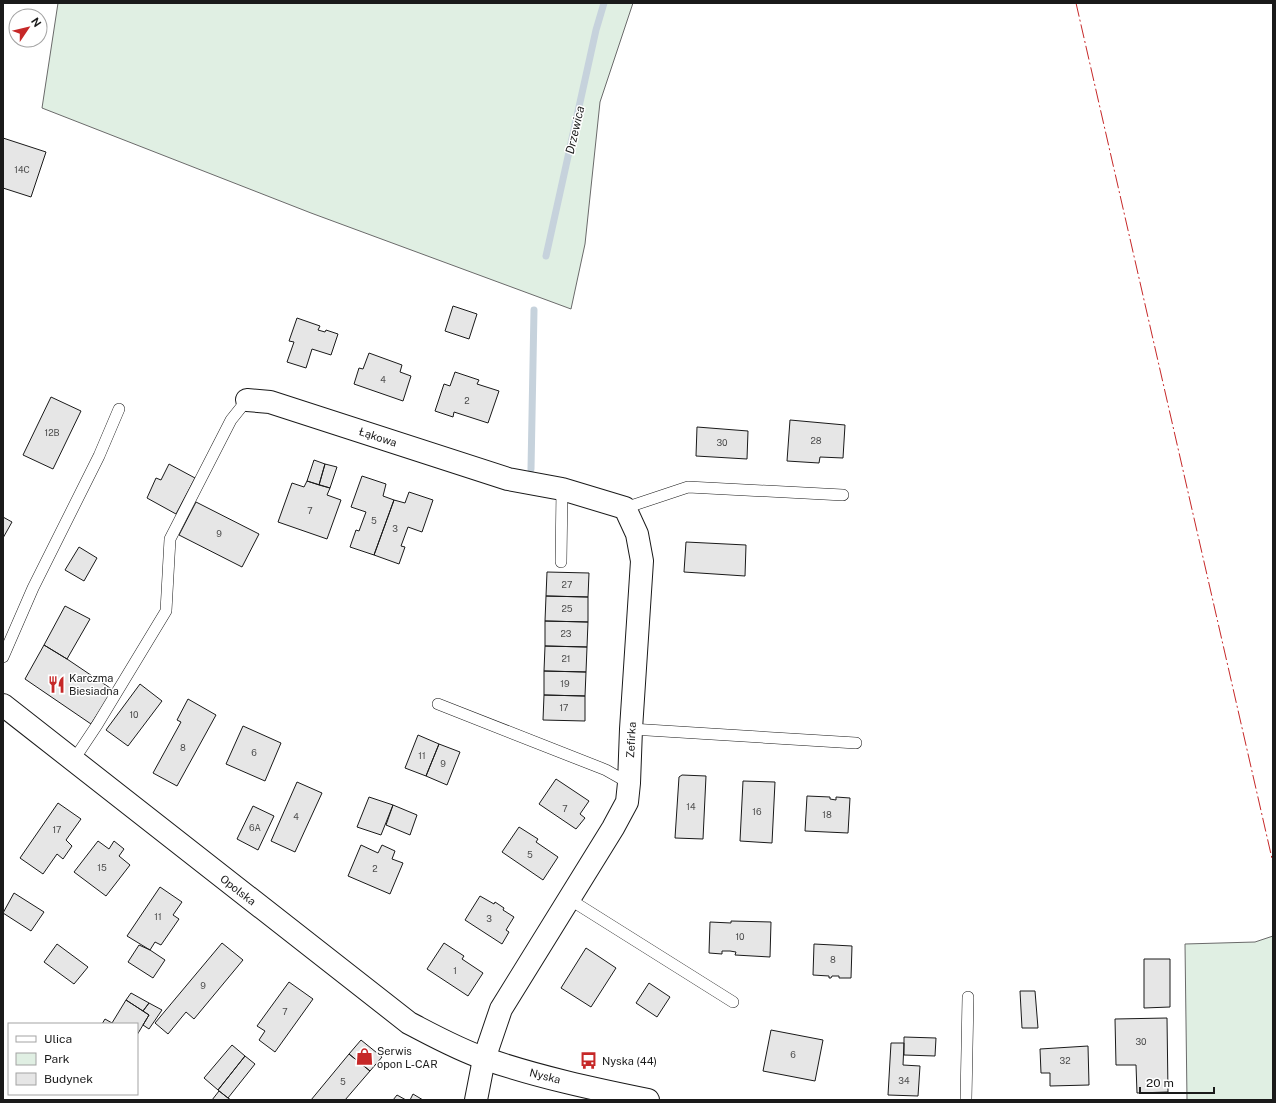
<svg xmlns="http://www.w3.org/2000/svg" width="1276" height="1103" viewBox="0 0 1276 1103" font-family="'Public Sans',sans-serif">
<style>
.green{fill:#e0efe3;stroke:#6a6a6a}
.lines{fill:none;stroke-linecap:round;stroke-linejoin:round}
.stream{stroke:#c6d2dc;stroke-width:7}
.building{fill:#e6e6e6;stroke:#1a1a1a}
.service-casing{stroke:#1a1a1a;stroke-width:12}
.minor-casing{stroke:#1a1a1a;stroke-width:24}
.tertiary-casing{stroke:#1a1a1a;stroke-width:24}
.service{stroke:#fff;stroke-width:11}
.minor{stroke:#fff;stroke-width:22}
.tertiary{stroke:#fff;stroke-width:22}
.power{stroke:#c62828;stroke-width:1;stroke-dasharray:14 3 2 3;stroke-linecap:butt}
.labels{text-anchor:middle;stroke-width:3;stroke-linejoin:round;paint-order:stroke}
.number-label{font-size:9px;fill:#4d4d4d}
.street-label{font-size:11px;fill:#1a1a1a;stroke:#fff}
.poi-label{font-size:11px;fill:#1a1a1a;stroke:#fff;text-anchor:start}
.water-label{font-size:12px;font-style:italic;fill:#1a1a1a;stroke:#fff}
</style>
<rect width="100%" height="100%" fill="#fff"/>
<path class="green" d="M58 3H633L600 102 585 244 571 309 311 213 42 108Z
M1273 936V1100H1187L1185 944 1255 942Z"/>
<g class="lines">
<path class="stream" d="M546 256 596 30 604 3
M531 469 534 310"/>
</g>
<path class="building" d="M3 138 46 152 31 197 3 188Z
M453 306 477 314 469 339 445 331Z
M297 318 320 326 318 330 325 332 326 330 338 334 331 355 312 349 306 368 287 362 294 342 289 341Z
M369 353 402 365 400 372 411 376 403 401 354 384 359 368 363 369Z
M455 372 479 380 477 384 499 391 488 423 454 412 453 417 435 411 444 384 450 386Z
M51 397 81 411 53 469 23 455Z
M790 420 845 425 843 458 820 457 819 463 787 461Z
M697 427 748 431 747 459 696 456Z
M314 460 325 464 319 485 307 481Z
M169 464 195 478 176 514 147 498 156 478 161 480Z
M325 464 337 467 330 488 319 485Z
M362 476 386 484 383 496 394 500 374 555 350 547 356 530 359 531 366 512 351 507Z
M307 481 330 488 327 495 341 500 327 539 278 522 292 483 304 487Z
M409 492 433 500 422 532 408 527 401 546 405 547 399 564 374 555 394 500 405 503Z
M196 502 259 534 242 567 179 535Z
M3 517 12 522 3 538Z
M686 542 746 545 745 576 684 572Z
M79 547 97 558 84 581 65 570Z
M547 572 589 573 588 597 546 596Z
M546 596 588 597V622L545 621Z
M65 606 90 619 67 659 44 645Z
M545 621 588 622 587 647 545 646Z
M44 645 67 659 113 690 91 724 25 679Z
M545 646 587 647 586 672 544 671Z
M544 671 586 672 585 696 544 695Z
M140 684 162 701 128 746 106 730Z
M544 695 585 696V721L543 720Z
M188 699 216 715 177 786 153 773 181 722 177 720Z
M243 726 281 743 265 781 226 764Z
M418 735 439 744 426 776 405 768Z
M439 744 460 752 447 785 426 776Z
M682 775 706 776 703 839 675 838 679 777Z
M556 779 589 801 580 814 585 818 576 829 539 804Z
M743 781 775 782 772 843 740 841Z
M297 782 322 793 295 852 271 841Z
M807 796 830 797V799L836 800V797L850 798 848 833 805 831Z
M369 797 393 805 381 835 357 827Z
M58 803 81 819 66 840 72 846 63 859 57 854 43 874 20 858Z
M393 805 417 815 410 835 386 825Z
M253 806 274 816 258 850 237 839Z
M519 827 538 839 536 842 558 857 543 880 502 852Z
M98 841 109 849 114 841 124 849 119 856 130 865 106 896 74 872Z
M361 845 378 853 382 845 395 851 392 859 403 863 390 894 348 876Z
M160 887 182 902 173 915 179 919 161 945 155 942 150 950 127 936Z
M14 893 44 912 31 931 3 913Z
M480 896 494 904 495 902 504 908 503 910 514 917 506 930 509 932 502 944 465 920Z
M731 921 771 922 770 957 735 955 736 952 730 951H722V954L709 953 710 922 731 923Z
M222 943 243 960 194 1019 186 1012 168 1034 155 1023Z
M444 943 464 956 462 959 483 973 468 996 427 969Z
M57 944 88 967 74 984 44 962Z
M814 944 852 946 851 978H839V976H832L831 978H829V976L813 975Z
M139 945 150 950 165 960 153 978 128 962Z
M586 948 616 968 591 1007 561 988Z
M1144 959H1170V1007L1144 1008Z
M289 982 313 999 275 1052 259 1040 265 1031 257 1026Z
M649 983 670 997 657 1017 636 1003Z
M1020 991H1035L1038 1028H1022Z
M131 993 149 1003 143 1011 126 1000Z
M126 1000 149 1015 137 1035V1024H102L105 1019 112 1023Z
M149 1003 162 1010 149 1029 143 1025 149 1015 143 1011Z
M1167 1018 1168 1092 1137 1093 1136 1065H1116L1115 1019Z
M771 1030 823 1040 815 1081 763 1071Z
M904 1037 936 1038 935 1056 904 1055Z
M361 1040 382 1057 370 1071 349 1054Z
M891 1043H904L903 1065 920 1066 918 1096 888 1095Z
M232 1045 245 1056 218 1090 204 1078Z
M1088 1046 1089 1085 1050 1086V1073H1041L1040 1049Z
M349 1054 370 1071 345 1100H311Z
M245 1056 255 1064 228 1098 218 1090Z
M219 1091 228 1098 231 1100H212Z
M413 1094 423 1100H410Z
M397 1095 406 1100H393Z"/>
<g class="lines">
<defs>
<path id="service" d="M625 508 688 487 843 495
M561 562 562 489
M3 657 33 588 99 456 119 409
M438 704 606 770 629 783
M631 729 856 743
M73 761 97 725 166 611 170 539 231 420 247 400
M569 899 733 1002
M966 1100 968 997"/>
<path id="minor" d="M247 400 270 402 508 479 562 489 625 508 637 534 642 561 631 729 629 783 627 802 613 828 501 1009 484 1059 476 1100"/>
<path id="tertiary" d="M3 705 409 1023C434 1036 459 1050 486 1059 538 1077 594 1089 648 1100"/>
</defs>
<use href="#service" class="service-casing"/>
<use href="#minor" class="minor-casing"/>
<use href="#tertiary" class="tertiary-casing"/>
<use href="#service" class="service"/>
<use href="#minor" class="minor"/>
<use href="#tertiary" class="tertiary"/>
<path class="power" d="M1076 3 1273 863"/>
</g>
<defs>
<symbol id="restaurant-bare" viewBox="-9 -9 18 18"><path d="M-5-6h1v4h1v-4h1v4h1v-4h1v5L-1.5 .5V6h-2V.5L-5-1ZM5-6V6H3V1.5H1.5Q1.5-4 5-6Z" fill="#c62828" stroke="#fff" stroke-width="2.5" paint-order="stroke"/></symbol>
<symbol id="shop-bare" viewBox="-9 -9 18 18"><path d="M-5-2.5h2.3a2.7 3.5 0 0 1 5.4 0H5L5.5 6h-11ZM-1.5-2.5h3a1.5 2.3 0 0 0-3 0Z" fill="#c62828" stroke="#fff" stroke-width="2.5" paint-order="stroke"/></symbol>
<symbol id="bus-bare" viewBox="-9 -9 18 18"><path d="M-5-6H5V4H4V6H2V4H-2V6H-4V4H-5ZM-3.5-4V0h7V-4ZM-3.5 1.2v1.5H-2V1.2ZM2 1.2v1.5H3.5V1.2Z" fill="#c62828" stroke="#fff" stroke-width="2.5" paint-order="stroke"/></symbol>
</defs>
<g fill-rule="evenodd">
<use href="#restaurant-bare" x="44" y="672" width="25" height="25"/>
<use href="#shop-bare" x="352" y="1044" width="25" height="25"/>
<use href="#bus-bare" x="576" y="1048" width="25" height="25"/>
</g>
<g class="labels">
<g class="number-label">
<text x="22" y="173">14C</text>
<text x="383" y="383">4</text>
<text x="467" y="404">2</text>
<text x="52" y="436">12B</text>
<text x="816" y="444">28</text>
<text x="722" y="446">30</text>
<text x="310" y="514">7</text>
<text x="374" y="524">5</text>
<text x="395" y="532">3</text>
<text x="219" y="537">9</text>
<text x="567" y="588">27</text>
<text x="567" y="612">25</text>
<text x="566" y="637">23</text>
<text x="566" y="662">21</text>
<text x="565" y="687">19</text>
<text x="564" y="711">17</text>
<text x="134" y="718">10</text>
<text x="183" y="751">8</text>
<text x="254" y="756">6</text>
<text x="422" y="759">11</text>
<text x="443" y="767">9</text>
<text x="691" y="810">14</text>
<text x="565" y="812">7</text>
<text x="757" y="815">16</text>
<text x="827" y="818">18</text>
<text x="296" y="820">4</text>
<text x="255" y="831">6A</text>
<text x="57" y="833">17</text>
<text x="530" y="858">5</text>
<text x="102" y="871">15</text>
<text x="375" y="872">2</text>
<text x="158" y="920">11</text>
<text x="489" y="922">3</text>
<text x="740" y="940">10</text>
<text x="833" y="963">8</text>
<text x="455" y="974">1</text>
<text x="203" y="989">9</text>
<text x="285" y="1015">7</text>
<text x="1141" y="1045">30</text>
<text x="793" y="1058">6</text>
<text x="1065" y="1064">32</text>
<text x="904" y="1084">34</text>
<text x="343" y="1085">5</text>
</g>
<g class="street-label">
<text transform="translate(378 437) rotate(18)" y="4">Łąkowa</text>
<text transform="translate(631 740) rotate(-87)" y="4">Zefirka</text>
<text transform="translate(238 890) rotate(38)" y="4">Opolska</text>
<text transform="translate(545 1076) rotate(14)" y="4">Nyska</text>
</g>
<g class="poi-label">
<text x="69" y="682">Karczma<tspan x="69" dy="13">Biesiadna</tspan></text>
<text x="377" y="1055">Serwis<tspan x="377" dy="13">opon L-CAR</tspan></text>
<text x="602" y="1065">Nyska (44)</text>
</g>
<g class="water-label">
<text transform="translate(575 130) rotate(-77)" y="4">Drzewica</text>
</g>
</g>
<rect width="1276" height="1103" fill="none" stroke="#1a1a1a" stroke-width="8"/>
<rect x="8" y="1023" width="130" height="72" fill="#ffffff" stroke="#a3a3a3"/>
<rect x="16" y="1036" width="20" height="6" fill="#ffffff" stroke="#a3a3a3"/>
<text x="44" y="1043" font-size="12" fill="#1a1a1a">Ulica</text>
<rect x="16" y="1053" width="20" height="12" fill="#e0efe3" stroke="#a3a3a3"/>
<text x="44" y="1063" font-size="12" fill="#1a1a1a">Park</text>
<rect x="16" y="1073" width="20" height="12" fill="#e6e6e6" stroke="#a3a3a3"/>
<text x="44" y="1083" font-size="12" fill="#1a1a1a">Budynek</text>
<g transform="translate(28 28) rotate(55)"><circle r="19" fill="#ffffff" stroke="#a3a3a3"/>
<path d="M0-3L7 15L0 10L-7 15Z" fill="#c62828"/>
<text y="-6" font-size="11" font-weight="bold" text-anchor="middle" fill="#1a1a1a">N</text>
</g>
<path d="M1140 1087v6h74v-6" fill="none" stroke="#1a1a1a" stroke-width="2"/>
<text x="1146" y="1087" font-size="12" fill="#1a1a1a" stroke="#ffffff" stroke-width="3" paint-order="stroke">20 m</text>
</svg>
